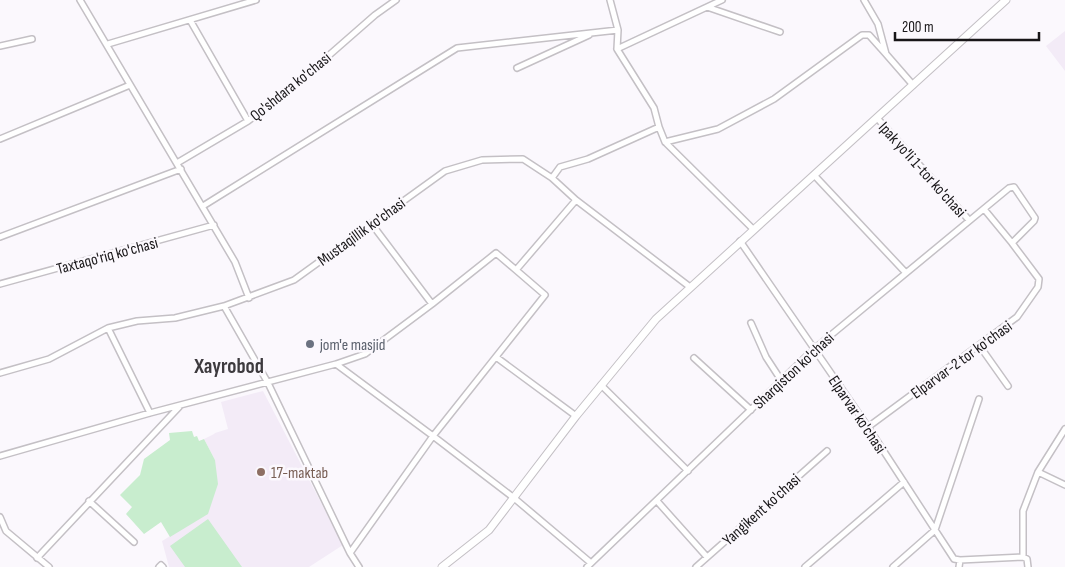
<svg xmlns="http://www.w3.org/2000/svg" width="1065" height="567" viewBox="0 0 1065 567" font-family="'Sofia Sans Condensed',sans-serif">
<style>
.built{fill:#f3ebf7}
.green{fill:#c8edce}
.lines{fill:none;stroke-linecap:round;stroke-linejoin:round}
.minor-casing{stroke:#c4c0c5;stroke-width:8}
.major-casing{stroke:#c4c0c5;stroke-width:9}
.minor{stroke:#fff;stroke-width:5}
.major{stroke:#fff;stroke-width:7}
.worship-dot{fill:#6b7280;stroke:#fbf8fd;stroke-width:2}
.education-dot{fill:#8d6e63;stroke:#fbf8fd;stroke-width:2}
.labels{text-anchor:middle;stroke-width:5;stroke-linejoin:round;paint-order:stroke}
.street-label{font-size:16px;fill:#181618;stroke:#fbf8fd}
.worship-label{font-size:16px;fill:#5b616d;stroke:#fbf8fd;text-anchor:start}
.education-label{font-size:16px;fill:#785e54;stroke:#fbf8fd;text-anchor:start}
.district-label{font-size:21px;font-weight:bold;fill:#3d3a3e;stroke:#fbf8fd}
</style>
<rect width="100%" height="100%" fill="#fbf8fd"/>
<path class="built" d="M1065 31V71L1046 46Z
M263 391 343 545 309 567H169L162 541 208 513 215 460 204 439 214 434 215 433 228 429 221 402Z"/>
<path class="green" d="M192 431 194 437 197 436 199 441 204 439 215 460 218 484 208 514 170 537 161 522 144 534 126 514 132 507 120 495 140 475 144 459 170 440 169 433Z
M208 519 242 567H185L170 546Z"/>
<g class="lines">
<defs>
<path id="minor" d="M80 0 235 262 249 298
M610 0 618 30 617 49 654 108 659 127 665 142 753 229
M864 0 878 24 886 54 913 85
M707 7 780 32
M190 20 248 121
M108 44 256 0
M0 46 32 39
M617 49 722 0
M517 68 589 35
M877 118 969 220
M0 139 130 85
M665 142 718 129 774 99 862 35H869L886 54
M177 163 248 121 287 92 375 15 396 0
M814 175 906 273
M552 178 560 167 588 159 659 127
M576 200 516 270 545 295 433 436 514 498 591 563
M203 206 457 48 618 30
M984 209 1012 243
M371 223 432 304
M0 237 181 169
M740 241 868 427 954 559 960 560
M0 284 214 225
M224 306 268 383 350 553
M751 323 766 357 781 380
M108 328 150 413
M979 345 1008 386
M496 357 576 416
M694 358 751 410
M336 364 365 354 432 304 496 253 516 270
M0 373 49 359 108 328 137 321 175 318 224 306 294 280 445 171 482 160 523 159 552 178 576 200 690 287
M601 385 688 471
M0 456 150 413 336 364 433 436 350 553 359 567
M1038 472 1065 485
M89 501 134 542
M657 501 707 557
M0 517 6 531 49 567
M1023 557 1027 559 1028 567
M37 558 179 407
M159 567 161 565 163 567
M587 567 814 349 1009 188 1014 187 1035 218 1034 221 1012 243 1039 279 1038 287 1017 317 868 427
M696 567 827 451
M805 567 904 482
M893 567 935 530 979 399
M959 567 960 560 1023 557V511L1038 472 1065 429"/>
<path id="major" d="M442 567 489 530 576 416 656 319 1006 0"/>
</defs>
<use href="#minor" class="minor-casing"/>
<use href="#major" class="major-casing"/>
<use href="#minor" class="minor"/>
<use href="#major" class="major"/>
</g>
<circle class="worship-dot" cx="310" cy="344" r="5"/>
<circle class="education-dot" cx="261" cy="472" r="5"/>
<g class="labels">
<g class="street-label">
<text transform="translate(290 86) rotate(-39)" y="6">Qo'shdara ko'chasi</text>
<text transform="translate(923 169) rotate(48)" y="6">Ipak yo'li 1-tor ko'chasi</text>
<text transform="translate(361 231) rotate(-36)" y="6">Mustaqillik ko'chasi</text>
<text transform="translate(107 255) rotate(-15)" y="6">Taxtaqo'riq ko'chasi</text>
<text transform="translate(961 359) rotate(-36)" y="6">Elparvar-2 tor ko'chasi</text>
<text transform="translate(793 370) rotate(-43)" y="6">Sharqiston ko'chasi</text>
<text transform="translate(858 414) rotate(56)" y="6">Elparvar ko'chasi</text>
<text transform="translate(761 509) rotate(-42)" y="6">Yangikent ko'chasi</text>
</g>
<g class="worship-label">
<text x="320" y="350">jom'e masjid</text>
</g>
<g class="education-label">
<text x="271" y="478">17-maktab</text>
</g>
<g class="district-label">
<text x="229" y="373">Xayrobod</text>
</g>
</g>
<path d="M895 32v8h144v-8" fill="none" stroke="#181618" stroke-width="2.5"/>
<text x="902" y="32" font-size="15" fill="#181618" stroke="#fbf8fd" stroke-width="4" paint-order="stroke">200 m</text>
</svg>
